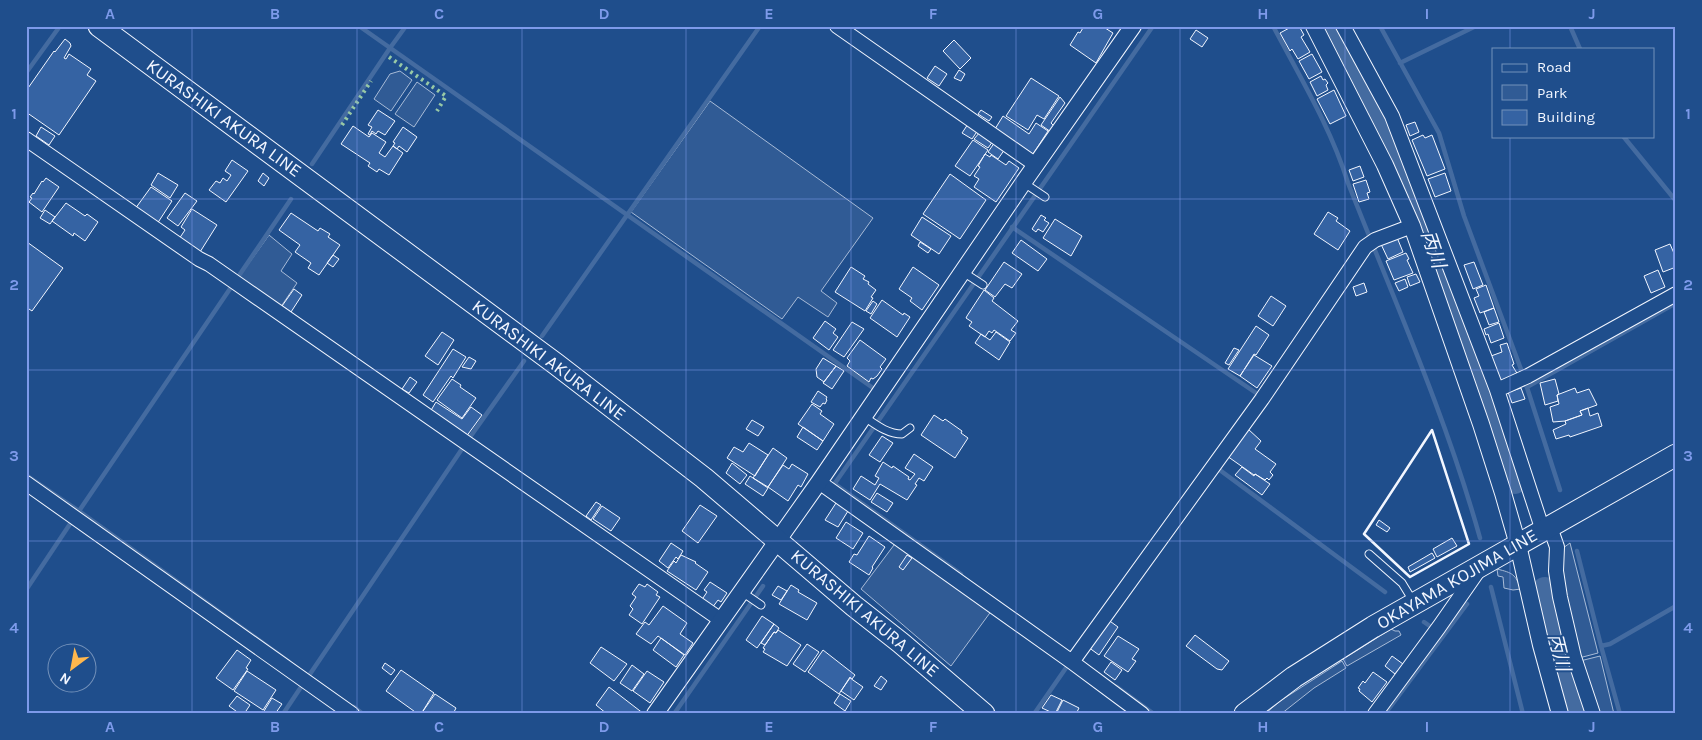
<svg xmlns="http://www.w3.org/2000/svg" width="1702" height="740" viewBox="0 0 1702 740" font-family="Karla,'Noto Sans JP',sans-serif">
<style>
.green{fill:#305b95;stroke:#a8bbd7}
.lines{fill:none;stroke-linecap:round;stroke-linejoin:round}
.stream{stroke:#446ba0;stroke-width:4.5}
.river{stroke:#446ba0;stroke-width:26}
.building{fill:#3563a3;stroke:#f2f6ff}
.service-casing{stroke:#f2f6ff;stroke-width:9}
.minor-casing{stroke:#f2f6ff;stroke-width:16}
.tertiary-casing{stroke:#f2f6ff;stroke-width:18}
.primary-casing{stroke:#f2f6ff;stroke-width:23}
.service{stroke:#1f4e8c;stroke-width:7}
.minor{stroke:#1f4e8c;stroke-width:14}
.tertiary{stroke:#1f4e8c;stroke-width:16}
.primary{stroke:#1f4e8c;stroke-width:21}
.hedge{stroke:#97c8a6;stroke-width:4;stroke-dasharray:2.5 4;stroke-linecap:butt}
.wall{stroke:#f2f6ff;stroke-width:2.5}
.grid{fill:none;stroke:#7d9aea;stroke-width:1;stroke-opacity:0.55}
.labels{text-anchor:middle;stroke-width:4;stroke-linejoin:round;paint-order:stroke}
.street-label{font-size:18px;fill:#f2f6ff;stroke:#1f4e8c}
.water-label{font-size:19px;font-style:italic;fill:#f2f6ff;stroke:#1f4e8c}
.neatline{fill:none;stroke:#7d9aea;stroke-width:2}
.grid-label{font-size:16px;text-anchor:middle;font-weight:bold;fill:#7d9aea}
</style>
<rect width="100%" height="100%" fill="#1f4e8c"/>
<path class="green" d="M400 71 412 80 391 111 374 99 390 74Z
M417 82 435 95 414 127 395 114Z
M710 101 873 218 821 291 837 303 828 317 798 297 782 319 631 212Z
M269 235 292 254 281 271 297 283 280 308 237 280Z
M897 541 992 610 951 666 861 589Z
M1570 543 1598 653 1579 658 1560 574 1563 548Z
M1497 569C1513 573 1515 574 1521 589L1513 590 1504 588 1503 577 1498 576Z
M1391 629 1395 631H1399L1401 635 1347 666 1343 659Z
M1600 656 1614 714H1596L1580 661Z
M1342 661 1346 668 1314 688 1281 714H1265L1280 701Z"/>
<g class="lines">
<path class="stream" d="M359 26 873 388
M1273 26C1300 77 1331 128 1348 183 1394 300 1446 416 1480 538
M1380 26 1439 133 1464 216 1522 372 1560 490
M1570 26 1580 49
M1400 63 1476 26
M26 73 60 26
M1623 136 1676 201
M312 164 390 48 406 26
M1012 227 1259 395
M542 336 760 26
M1527 387 1676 303
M468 440 524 361
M1217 468 1385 592
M26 475 79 511 291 199
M835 484 961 574
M833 486 1153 26
M78 513 79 511 288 661
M1577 551 1601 646 1620 714
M1491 587 1523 714
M26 590 72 521
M1424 622 1434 629
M1601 646 1610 644 1676 606
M308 677 464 446
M1117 687 1154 714
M354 707 363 714
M283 714 303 684
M674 714 763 586
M1034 714 1068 665
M1385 714 1467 604"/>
<path class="river" d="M1331 26 1399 160 1418 202 1487 394 1515 481
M1545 590 1562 666 1576 714"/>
</g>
<path class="building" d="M1084 26H1102L1113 33 1096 63 1070 45 1078 32 1080 33Z
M1293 26H1299L1304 35 1301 37 1310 52 1298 59 1292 49 1290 51 1280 33Z
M1196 30 1208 38 1202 47 1190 39Z
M65 39 70 43 71 46 64 58 66 59 69 54 91 69 87 75 96 81 59 135 26 112V91L54 51 55 52Z
M954 40 971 58 960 69 943 51Z
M1312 54 1322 72 1309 79 1299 61Z
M935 66 947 74 939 86 927 78Z
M959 70 965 74 961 81 954 78Z
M1321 76 1323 80 1325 79 1328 83 1326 85 1328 90 1317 96 1310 82Z
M1031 78 1059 96 1044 119 1037 115 1028 130 1006 116Z
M1334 90 1346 116 1330 124 1317 99Z
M1060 97 1065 103 1051 123 1055 127 1051 132 1041 125Z
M378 110 395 121 385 135 378 131 376 134 372 131 370 135 368 134 372 127 368 125Z
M981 110 992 117 989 121 978 114Z
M1003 116 1029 134 1036 123 1048 131 1033 154 995 129Z
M1415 122 1419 132 1410 136 1406 125Z
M968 124 978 130 972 139 962 133Z
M353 126 369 137 372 133 386 142 379 153 385 157 393 146 403 153 389 175 379 169 377 172 368 166 370 163 341 144Z
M41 127 55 136 49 145 36 136Z
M403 127 417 137 407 152 399 146 397 149 393 146 395 143 393 142Z
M980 132 993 141 988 148 974 139Z
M1423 135 1425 138 1432 135 1445 169 1427 176 1412 140Z
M973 140 988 150 970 176 955 166Z
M995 142 1005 149 998 159 988 152Z
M985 154 990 157 991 155 1006 165 1009 161 1019 168 996 202 974 187 979 179 974 176 980 167 978 166Z
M232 160 248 171 226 202 209 190 216 181 220 183 223 178 227 181 231 175 225 171Z
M1360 166 1364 177 1353 181 1349 170Z
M158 173 178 185 170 198 151 185Z
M263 173 269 178 264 186 258 181Z
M1445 173 1451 191 1435 197 1428 179Z
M950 174 986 200 960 239 923 214Z
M46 178 59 187 42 212 29 202 32 198 30 197 33 193 34 194 42 181 43 182Z
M1366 180 1370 192 1367 193 1369 199 1359 202 1353 184Z
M151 187 172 201 157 224 135 209Z
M185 193 197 201 178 226 167 218Z
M66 203 85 216 87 214 98 222 85 241 74 233 73 236 52 221Z
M192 209 217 225 200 252 179 239 185 230 181 227Z
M45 210 55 217 50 224 40 218Z
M1328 212 1338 218 1336 221 1350 231 1338 250 1314 234Z
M291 213 318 231 320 228 330 234 328 237 340 245 319 275 308 268 311 263 295 252 300 245 279 230Z
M1041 215 1046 218 1044 220 1049 223 1043 232 1038 229 1036 232 1032 229Z
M922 217 951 236 939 254 911 235Z
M1055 219 1082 236 1071 256 1043 238Z
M1396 235 1403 252 1388 259 1380 242Z
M1021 240 1047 259 1038 271 1012 253Z
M27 242 63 268 32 311 26 307Z
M920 242 931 249 928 253 918 246Z
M1670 244 1676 258V267L1663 272 1655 250Z
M1406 253 1409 259 1407 260 1413 273 1394 280 1386 261Z
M333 255 339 259 333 267 327 263Z
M1004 262 1022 274 1012 288 1005 284 995 297 985 290Z
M1474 262 1483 285 1473 289 1464 265Z
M851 267 865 276 863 279 869 282 868 284 876 290 871 297 873 298 865 311 835 292Z
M913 267 939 285 922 310 910 301 912 298 899 289Z
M1658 270 1665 287 1651 293 1644 276Z
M1416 274 1420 282 1410 286 1407 277Z
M1405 279 1408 287 1399 291 1395 283Z
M1364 283 1367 292 1356 296 1353 287Z
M1486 285 1494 308 1480 313 1474 298 1479 296 1476 289Z
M294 289 302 295 291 312 282 306Z
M984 290 994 298 992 301 1018 321 1011 330 1016 333 1010 341 994 330 992 333 989 331 985 337 969 326 972 322 966 318 967 316Z
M1271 296 1286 306 1273 326 1258 316Z
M882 300 903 315 904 313 910 317 897 337 870 318Z
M873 301 877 304 871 314 866 311Z
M1494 308 1499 322 1489 325 1484 312Z
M825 321 836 329 833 333 838 337 829 350 813 338Z
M852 322 864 329 844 357 833 350Z
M1499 323 1504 338 1491 343 1488 334 1486 335 1484 329Z
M1256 326 1269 335 1256 355 1254 354 1240 376 1228 369Z
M442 332 454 340 438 365 425 356Z
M996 332 1010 342 999 360 975 343 981 334 990 340Z
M860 340 886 359 880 367 882 369 877 376 873 379 871 378 869 382 847 366 850 361 847 358Z
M1507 343 1514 364 1512 365 1518 375 1501 382 1491 356 1502 352 1500 345Z
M1234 348 1239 350 1229 365 1225 363Z
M453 349 466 357 453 378 451 376 433 402 423 395Z
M1254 355 1272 366 1257 388 1240 376Z
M469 357 476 361 471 369 462 367Z
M823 358 836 366 824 382 817 377 816 369Z
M836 366 844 371 832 389 823 383Z
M410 377 417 382 409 393 402 389Z
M452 379 461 385 460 387 476 398 462 418 437 400Z
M1555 379 1559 394 1557 395 1558 401 1545 405 1540 383Z
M1521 388 1525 399 1512 403 1508 392Z
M1575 388 1577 393 1589 389 1597 405 1580 411 1582 415 1565 421 1553 422 1550 407 1559 404 1557 395Z
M818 391 827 397 826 399 827 400 825 404 823 403 820 407 811 402Z
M436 402 462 419 471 407 482 415 466 437 430 412Z
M812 404 822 411 820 414 834 424 823 441 798 424Z
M1588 408 1590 416 1598 413 1602 426 1570 437 1569 435 1556 439 1553 430 1566 424 1565 421 1582 415 1580 411Z
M934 415 943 421 945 419 962 431 961 433 968 438 955 458 921 435Z
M752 420 764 427 758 436 746 429Z
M803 427 823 441 817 450 797 437Z
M1248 429 1261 441 1255 449 1276 464 1270 472 1273 475 1269 480 1267 478 1265 480 1255 474 1254 475 1227 456Z
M882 436 893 443 880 462 869 455Z
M749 443 768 455 755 476 727 458 734 447 743 452Z
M773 448 787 458 768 487 753 478Z
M914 454 933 467 924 481 919 478 915 484 917 485 907 500 880 484 870 500 853 489 861 476 875 485 879 478 875 476 883 462 892 468 893 466 909 477 908 479 910 480 915 474 905 468Z
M732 463 747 475 740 484 726 473Z
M792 464 808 474 801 487 798 485 788 501 768 487 783 465 789 469Z
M1242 467 1254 476 1255 474 1270 484 1262 495 1235 475Z
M750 476 768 488 763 496 745 484Z
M877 493 893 503 887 512 871 502Z
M596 502 601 505 591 520 586 516Z
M836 503 848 511 838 527 825 520Z
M700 505 717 516 698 543 682 531Z
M602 506 620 518 611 531 593 519Z
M1379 520 1390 528 1387 532 1376 525Z
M846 522 863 533 853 549 836 538Z
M869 536 885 547 872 567 873 568 869 575 849 562 854 554 857 555Z
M1452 538 1457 546 1437 557 1433 549Z
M671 543 683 551 678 559 676 557 668 568 659 561Z
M1432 553 1435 558 1410 572 1408 567Z
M681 555 696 562 695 563 708 572 696 590 667 571 674 561 676 563Z
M907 555 912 558 903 570 899 567Z
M710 582 727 593 721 602 718 600 712 608 701 601 707 592 704 590Z
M639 584 645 587 647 584 658 592 656 595 660 597 642 624 629 615 633 609 630 606 636 597 632 594Z
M791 585 799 590 798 592 817 603 807 620 779 604Z
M778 586 787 591 781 600 772 595Z
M663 606 687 623 680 634 693 643 685 655 658 636 651 644 636 634 645 622 649 625Z
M762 616 774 624 757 648 746 640Z
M1107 619 1118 627 1099 655 1088 647Z
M774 624 779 628 776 633 774 632 765 645 761 643Z
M778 630 801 645 787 666 763 652 765 649 763 648 774 632 776 633Z
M1195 635 1229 661 1222 670 1217 669 1186 646Z
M1118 636 1139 649 1132 659 1136 661 1128 672 1104 656Z
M661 638 684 655 676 667 653 650Z
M807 644 819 652 805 672 793 664Z
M601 647 627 664 614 681 590 663Z
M237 650 251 660 246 668 248 669 233 690 216 678Z
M823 650 855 675 852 679 850 677 839 694 808 672Z
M1392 656 1403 664 1395 674 1385 666Z
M1111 662 1122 670 1115 680 1104 672Z
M385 663 395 670 391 675 382 668Z
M632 665 644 674 632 691 620 683Z
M401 670 434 693 421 714H418L386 691Z
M247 671 276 690 263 710 234 691Z
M647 671 664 682 650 703 633 691Z
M1373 672 1387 682 1372 702 1359 691 1360 689 1358 688 1363 681 1365 683Z
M881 676 887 681 881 690 874 686Z
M850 678 863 687 854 700 841 691Z
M609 687 644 714H607L596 705Z
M435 694 456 708 453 714H421Z
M840 694 851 701 845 711 834 703Z
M1051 695 1062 700 1055 714 1042 708Z
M237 696 250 705 244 714H240L229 706Z
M272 698 282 704 275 714H267L264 711Z
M1063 700 1079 708 1076 714H1056Z"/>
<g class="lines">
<defs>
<path id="service" d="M1024 183 1045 197
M963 272 983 285
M863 416C875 424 887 434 902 434L910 428
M1369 554 1402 583 1413 601
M742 592 761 605"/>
<path id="minor" d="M837 26 1036 165
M1343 26 1392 116 1497 390 1543 531
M26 139 199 259 209 264 232 280 721 620
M1497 390 1528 376 1676 294
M819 482 1072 662 1142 714
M26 483 352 714
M1550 527 1557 547 1556 571 1560 597 1574 657 1593 714
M1072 662 1262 399 1365 247 1375 240 1412 226
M1375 714 1439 627 1478 571"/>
<path id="tertiary" d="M1314 26 1385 165 1412 226 1481 424 1503 493 1518 545 1541 645 1560 714
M655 714 819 482 1023 183 1133 26"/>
<path id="primary" d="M99 26 556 364 704 478 854 606 901 643 984 714
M1245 714 1294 677 1373 627 1676 455"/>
</defs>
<use href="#service" class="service-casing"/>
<use href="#minor" class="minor-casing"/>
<use href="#tertiary" class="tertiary-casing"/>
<use href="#primary" class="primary-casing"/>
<use href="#service" class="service"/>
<use href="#minor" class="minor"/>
<use href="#tertiary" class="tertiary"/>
<use href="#primary" class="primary"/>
<path class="hedge" d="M389 57 446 96 437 111
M342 125 371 81"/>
<path class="wall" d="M1432 430 1469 544 1410 577 1364 534Z"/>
</g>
<path class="grid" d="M192 26V714M357 26V714M522 26V714M686 26V714M851 26V714M1016 26V714M1180 26V714M1345 26V714M1510 26V49M1510 136V714M26 199H1676M26 370H1676M26 541H1676"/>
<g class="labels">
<g class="street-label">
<text transform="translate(224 118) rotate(36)" y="6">KURASHIKI AKURA LINE</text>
<text transform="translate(549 360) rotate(37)" y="6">KURASHIKI AKURA LINE</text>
<text transform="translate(1457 579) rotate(-30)" y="6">OKAYAMA KOJIMA LINE</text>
<text transform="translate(865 613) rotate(40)" y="6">KURASHIKI AKURA LINE</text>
</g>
<g class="water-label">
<text transform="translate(1434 249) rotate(71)" y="7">丙川</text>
<text transform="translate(1560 652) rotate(76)" y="7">丙川</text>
</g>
</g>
<rect width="1702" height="740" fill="none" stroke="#1f4e8c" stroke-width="55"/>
<rect x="1492" y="48" width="162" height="90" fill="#1f4e8c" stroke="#7391ba"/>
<rect x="1502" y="64" width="25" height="8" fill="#1f4e8c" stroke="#7391ba"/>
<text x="1537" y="72" font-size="15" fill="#f2f6ff">Road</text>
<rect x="1502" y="85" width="25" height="15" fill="#305b95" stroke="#7391ba"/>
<text x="1537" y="98" font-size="15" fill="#f2f6ff">Park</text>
<rect x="1502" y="110" width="25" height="15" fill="#3563a3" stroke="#7391ba"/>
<text x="1537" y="122" font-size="15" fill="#f2f6ff">Building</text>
<g transform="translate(72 668) rotate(212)"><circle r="24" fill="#1f4e8c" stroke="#7391ba"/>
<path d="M0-4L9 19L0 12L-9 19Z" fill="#ffb74d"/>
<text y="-8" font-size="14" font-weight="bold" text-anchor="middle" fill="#f2f6ff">N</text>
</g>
<rect x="28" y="28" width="1646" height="684" class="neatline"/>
<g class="grid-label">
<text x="110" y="19">A</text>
<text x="275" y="19">B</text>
<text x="439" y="19">C</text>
<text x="604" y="19">D</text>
<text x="769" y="19">E</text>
<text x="933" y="19">F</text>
<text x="1098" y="19">G</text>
<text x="1263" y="19">H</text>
<text x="1427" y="19">I</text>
<text x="1592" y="19">J</text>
<text x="14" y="119">1</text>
<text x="1688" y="119">1</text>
<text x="14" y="290">2</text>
<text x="1688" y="290">2</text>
<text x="14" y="461">3</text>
<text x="1688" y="461">3</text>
<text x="14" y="633">4</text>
<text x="1688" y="633">4</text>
<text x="110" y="732">A</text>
<text x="275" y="732">B</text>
<text x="439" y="732">C</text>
<text x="604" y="732">D</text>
<text x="769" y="732">E</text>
<text x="933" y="732">F</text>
<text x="1098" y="732">G</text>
<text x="1263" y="732">H</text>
<text x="1427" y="732">I</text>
<text x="1592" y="732">J</text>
</g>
</svg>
